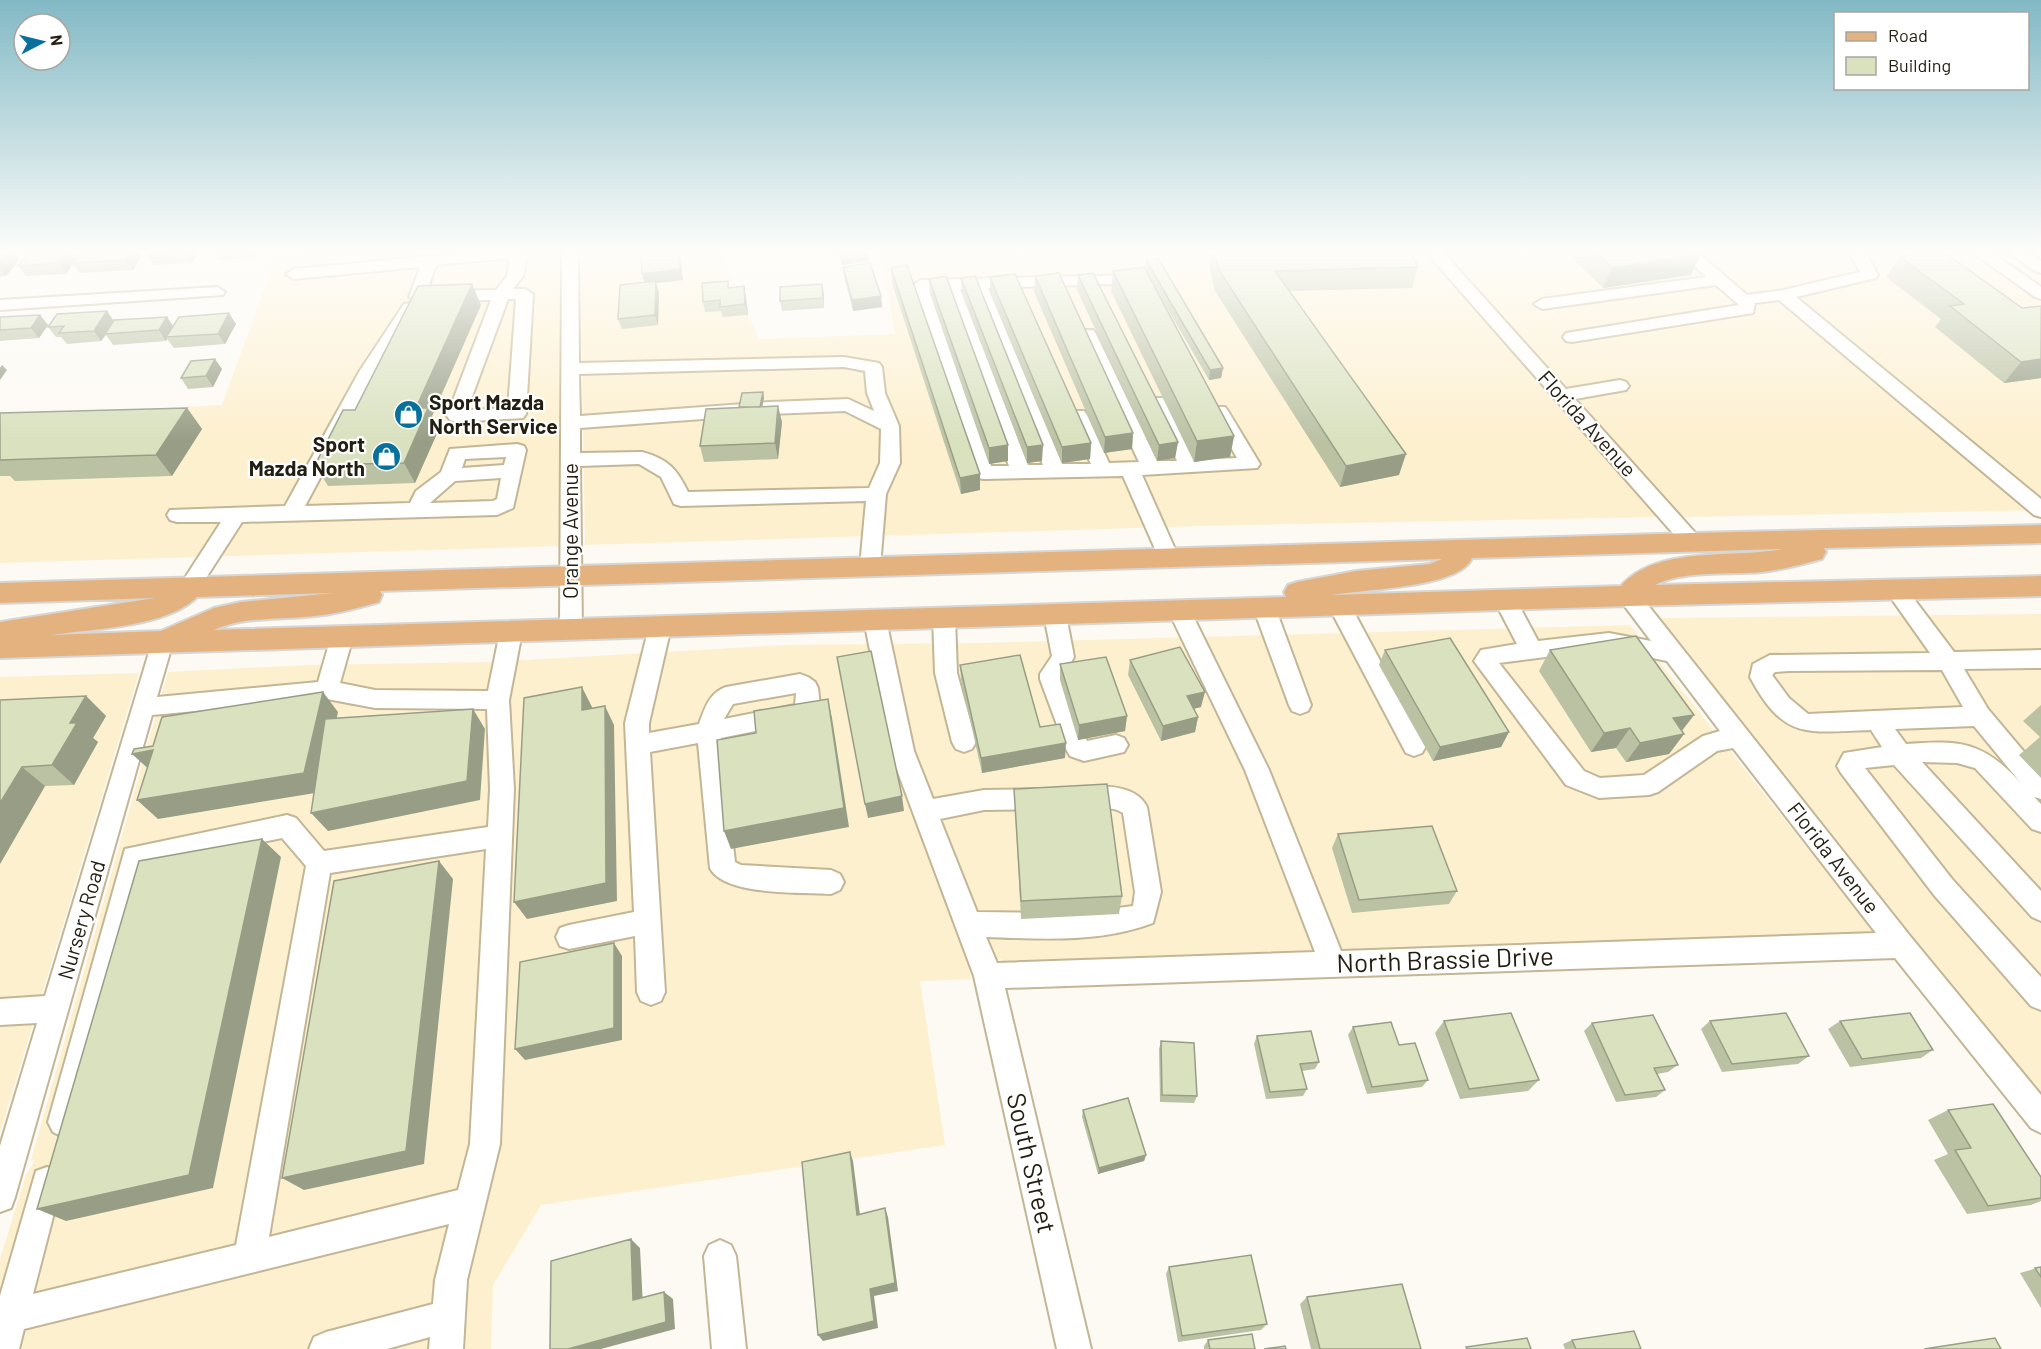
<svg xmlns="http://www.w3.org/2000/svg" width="2041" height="1349" viewBox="0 0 2041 1349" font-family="Barlow,sans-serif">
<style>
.built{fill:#fdf0cf}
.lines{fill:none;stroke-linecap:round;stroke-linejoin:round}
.minor-casing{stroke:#c3b696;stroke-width:4}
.major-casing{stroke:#d7d6d4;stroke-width:4}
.minor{fill:#fff;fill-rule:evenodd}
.major{fill:#e4b27f;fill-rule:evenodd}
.wall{fill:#bbc2a4}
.shaded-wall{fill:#989e86}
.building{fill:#d9e1bf;stroke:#989e86;stroke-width:1.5}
.labels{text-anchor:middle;stroke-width:4.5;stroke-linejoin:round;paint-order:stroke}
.poi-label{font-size:21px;font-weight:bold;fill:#231e12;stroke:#fff;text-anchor:start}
.street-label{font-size:21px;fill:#231e12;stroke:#fff}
.near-street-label{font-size:26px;fill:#231e12;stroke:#fff}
</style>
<rect width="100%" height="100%" fill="#fdfaf4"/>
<path class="built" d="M314 252H559V546L0 563V416L222 405 276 256Z
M580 252H720L759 339 895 334 880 252H1424L1657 517 1200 526 585 545Z
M1444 252H1970L2041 301V510L1683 517Z
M1990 252H2041V287Z
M2041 614V1095L1916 943 1910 931H1907L1661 620 1662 618Z
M1630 625 1874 932 1002 962V959L969 965 971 979 920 981 945 1145 541 1205 493 1285 491 1349H0V1259L26 1175 35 1160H31L168 672 308 665 491 662 784 645 980 643Z
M139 673 0 1133V677Z"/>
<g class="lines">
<defs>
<path id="minor" d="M474 252H525L527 255 523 276 513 289H525L533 294 526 414 523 418 456 422 450 420 447 416 491 300 446 301 438 296 446 291 496 290 507 276 510 258 436 265 425 297 417 302 409 297 420 267 294 279 286 274 294 269ZM508 299H516L508 408 467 410Z
M562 252H578L579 363 844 357 879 363 882 367 885 393 899 426 900 463 886 494 880 567 877 572 870 574 863 572 860 567 866 501 681 506 674 504 661 477 639 464 580 466 582 630 579 636 571 638 563 636 560 630ZM844 367 865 371 867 393 874 411 848 399 770 402 580 416 579 374ZM845 411 881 429 880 463 869 488 688 492C677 469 668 459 642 452L580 453V428L770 414Z
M1426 252H1443L1566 389 1620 380 1626 382 1629 386 1626 390 1575 399 1699 537 1702 542 1699 547 1692 549 1685 547Z
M1679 252H1697L1747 295 1783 290 1860 272 1849 252H1865L1878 275 1876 278 1796 297 2041 499V517L2034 515 1779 300 1755 303 1753 313 1747 314 1572 342 1566 341 1563 337 1566 333 1739 305 1716 285 1542 309 1534 304 1542 299 1706 277Z
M1972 252H1991L2041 287V299L2035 297Z
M2008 252H2027L2041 261V273L2035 271Z
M1141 275 1149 280 1147 283 988 288 1062 464H1091L1069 415 1072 411H1084L1087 415 1109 463 1139 462 1078 334 1081 330H1093L1096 334 1157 461H1177L1148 402 1151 398H1163L1196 460 1237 458 1210 411 1213 407H1225L1228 411 1260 464 1257 468 1142 475 1179 558 1176 563 1169 565 1162 563 1159 558 1123 476 984 479 977 478 913 285 921 280ZM944 289 1009 466H991L931 290ZM960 289H972L1043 465H1028Z
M217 287 225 292 223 295 0 310V300Z
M410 303 418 308 377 372 305 506 410 503 416 491 441 472 450 449 517 444 524 446 526 450 513 508 497 515 242 522 197 592 190 595 183 592 179 587 221 522H177L170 520 167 515 170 510 285 506 359 372 404 304ZM506 457 504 465 462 468 465 459ZM501 478 497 499 493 501 430 503 455 481Z
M1895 580 1902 583 1954 652 2041 650V668L1964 669 1988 709 2041 772V799L2034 797 2041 804V832L2032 829 1975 768 1957 763 1922 762 2041 891V921L2032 917 1894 765 1865 768 1952 879 2041 977V1010L2031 1006 1934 895 1841 773 1837 766 1844 753 1882 747 1871 730C1807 732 1784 741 1750 677L1753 664 1770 655 1930 653 1884 588 1888 583ZM1942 670 1963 707 1808 714 1789 698 1772 675 1775 672 1789 671ZM1974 726 2020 782C1982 741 1960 740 1906 744L1895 729Z
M1628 588 1636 590 1910 936 2041 1095V1133L2031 1128 1895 958 1005 988 1091 1349H1057L974 976 890 751 864 620 867 614 875 612 883 614 886 620 914 751 933 799 984 790 1045 789 1054 792 1057 799 1054 806 1045 809 984 810 940 819 977 912 1080 913 1133 906 1135 892 1123 813C1109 803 1086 812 1069 806L1066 799 1069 792C1092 784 1135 782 1147 807L1161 892 1153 923C1101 943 1041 939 986 937L997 963 1315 952 1245 770 1168 610 1171 604 1179 602 1187 604 1190 610 1269 770 1341 951 1876 933 1733 748 1717 751 1658 792 1649 795 1599 798 1566 785 1474 661 1481 650 1517 644 1494 600 1497 594 1505 592 1513 594 1538 641 1609 633 1651 641 1617 596 1620 590ZM1609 649 1667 661 1720 731 1703 736 1644 775 1600 778 1584 771 1499 663Z
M1339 597 1347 599 1422 739 1426 746 1422 753 1414 756 1406 753 1328 605 1331 599Z
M1264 599 1272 601 1275 607 1311 705 1308 711 1300 714 1292 711 1289 705 1253 607 1256 601Z
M1055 607 1063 609 1066 615 1074 657 1062 679 1087 741 1116 735 1124 738 1128 745 1124 752 1084 761 1070 756 1066 749 1040 679V674L1052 656 1044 615 1047 609Z
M944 610 952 612 955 618 957 673 976 742 972 749 964 752 956 749 952 742 935 673 933 618 936 612Z
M660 619 668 621 671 627 649 723V733L699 724C705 708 709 693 726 687L800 674 808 677 815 682 818 688 820 706 810 720 721 738 735 862 741 865 831 870 840 874 844 882 840 890 831 894C802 892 724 896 710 868L698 743 650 752 665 992 661 1001 651 1005 641 1001 637 992 635 936 569 949 560 946 556 937 560 928 569 925 634 912 625 723 649 627 652 621ZM796 693 795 705 724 719 733 704Z
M511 624 519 626 522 632 509 700 514 789 500 1144 467 1280 463 1349H429L430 1337 387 1349H309L314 1337 326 1332 433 1304 435 1280 449 1224 24 1329 19 1349H0V1296L36 1171 47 1167 58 1171 62 1182 33 1294 236 1245 306 866 282 838 144 866 78 1122 73 1132 63 1137 53 1132 48 1122 125 849 287 815 296 818 324 851 488 827 490 789 487 709 375 708 327 699 152 715 15 1197 11 1208 0 1212V1146L37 1023 0 1025V999L45 996 154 636 162 634 170 636 173 642 157 697 318 682 331 637 334 631 342 629 350 631 353 637 340 683 375 690 488 691 500 632 503 626ZM486 849 470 1144 458 1190 269 1237 330 873Z
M720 1240 731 1245 736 1256 746 1349H712L704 1256 709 1245Z"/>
<path id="major" d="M2041 525V543L1824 548 1826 552 1822 559C1803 564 1782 570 1762 572 1730 575 1683 570 1655 585L2041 576V596L1628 606 0 658V622L155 598 0 603V583L1692 533ZM1783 549C1732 559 1657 545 1621 586L1332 595C1363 589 1460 588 1472 558ZM1442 559 1430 564 1356 571 1297 582 1288 585 1284 592 1286 597 214 630C244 616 282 620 315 616 336 614 358 608 379 602L382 595 380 591ZM333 593 241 602 214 608 161 631 51 635C92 629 167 627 197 597Z"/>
</defs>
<use href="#minor" class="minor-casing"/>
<use href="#major" class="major-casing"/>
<use href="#minor" class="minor"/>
<use href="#major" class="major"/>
</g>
<path class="wall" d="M0 252H13L19 260 6 276 0 277Z
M149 252H199L192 263 154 265 148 255Z
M214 252H258L255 258 219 260Z
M641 252H680L683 280 656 283 659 292 658 325 622 329 618 319 644 283Z
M837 252H868L869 261 842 265Z
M1211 252H1411L1418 267 1412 288 1289 291 1399 475 1340 487 1215 291 1209 264Z
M1566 252H1699L1691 275 1603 288Z
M141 257 133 270 80 273 73 264 66 274 26 276 18 266 75 259Z
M1900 257 2022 308 2041 306V378L2004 383 1935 327 1941 319 1886 277Z
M1146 260 1223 368 1221 378 1209 380 1160 296 1234 436 1230 457 1194 462 1111 291 1113 271 1145 268Z
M843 267 882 307 853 311 844 277Z
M891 268 980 474V490L961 494 892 283Z
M1078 275 1178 442 1175 458 1157 461 1077 290Z
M1035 276 1133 433 1132 449 1104 453 1034 292Z
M990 277 1091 443 1090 459 1062 463 990 293Z
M961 278 1042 461 1027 463 962 293Z
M929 279 1008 445V461L989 464 930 294Z
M728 281 729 288 744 286 746 297 748 315 723 317 721 311 705 312 703 302Z
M472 284 481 305 432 416 439 429 415 483 328 486 315 465 355 410Z
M824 294V308L782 311 780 301Z
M107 311 114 321 173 326 236 324 225 344 174 348 167 339 166 341 113 345 106 335 101 341 67 344 61 337H56L48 327Z
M40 315 48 325 39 338 0 341V317Z
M222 369 213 387 188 389 181 378Z
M763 392 764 398 762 406 782 422 778 459 704 462 700 446 739 407Z
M187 408 202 429 172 476 15 481 10 476H0V413Z
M1385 650 1509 732 1501 747 1433 761 1379 665Z
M1550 650 1694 715 1682 731 1684 734 1669 754 1626 762 1616 748 1591 752 1539 671Z
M1130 660 1201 707 1193 709 1198 717 1195 732 1161 741 1128 675Z
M1060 664 1127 716 1125 731 1078 740 1060 680Z
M960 665 1040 727 1065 758 982 773 961 680Z
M86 696 106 716 93 738 98 742 74 785 45 786 0 864V700Z
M2041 705V778L2019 755 2040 737 2023 721Z
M1014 789 1122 896 1119 914 1021 919 1015 807Z
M1338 834 1457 891 1449 904 1352 913 1332 848Z
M1444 1021 1539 1080 1528 1091 1460 1099 1435 1033Z
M1710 1021 1809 1056 1798 1064 1722 1072 1701 1029Z
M1840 1021 1933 1050 1921 1058 1850 1067 1828 1029Z
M1592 1023 1678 1065 1668 1072 1657 1074 1665 1090 1656 1097 1616 1102 1584 1031Z
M1353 1027 1399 1045 1428 1080 1422 1087 1367 1094 1348 1035Z
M1257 1036 1319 1062 1315 1069 1302 1071 1307 1089 1303 1096 1266 1099 1254 1044Z
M1161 1041 1197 1096 1194 1103 1160 1102 1159 1049Z
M1083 1110 1146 1155 1144 1161 1098 1174 1082 1117Z
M1948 1110 2041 1177V1201L2031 1205 1967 1214 1934 1160 1948 1154 1928 1120Z
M1169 1267 1267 1324 1261 1330 1178 1342 1166 1274Z
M2041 1267V1308L2020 1273Z
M1307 1297 1421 1349H1311L1300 1304Z
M1208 1340 1255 1349H1204V1346Z
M1572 1340 1641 1349H1565L1563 1344Z"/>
<path class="shaded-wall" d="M9 252H13L19 260 6 276 0 269V263Z
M66 252H71L76 260 72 263 73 264 66 274 58 263Z
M124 252H138L141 257 133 270 126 260Z
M186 252H199L192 263Z
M252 252H258L255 258Z
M678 252H680L683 280 656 283 659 292 658 325 642 274Z
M853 252H868L869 261 842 265 840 254Z
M1701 254 1691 275 1603 288 1612 268Z
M472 284 481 305 432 416 439 429 415 483 404 463 416 408Z
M822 284 824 294V308L823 298Z
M744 286 746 297 748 315 745 304Z
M881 296 882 307 853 311 852 300Z
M107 311 114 322 101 341 94 331Z
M229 313 236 324 225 344 218 334Z
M40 315 48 325 39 338 31 328Z
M167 317 174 327 166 337 167 339 166 341 159 330Z
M215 359 222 369 213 387 206 376Z
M2041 359V378L2004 383 2021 362Z
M2 365 7 370 0 380V368Z
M1223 368 1221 378 1209 380 1210 370Z
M763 392 764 398 759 423 758 417Z
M778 406 782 422 778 459 775 443Z
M187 408 202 429 172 476 156 455Z
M1133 433 1132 449 1104 453 1105 437Z
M1234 436 1230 457 1194 462 1197 441Z
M1178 442 1175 458 1157 461 1159 445Z
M1091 443 1090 459 1062 463V447Z
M1008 445V461L989 464V448Z
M1043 445 1042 461 1027 463V447Z
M1406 454 1399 475 1340 487 1346 466Z
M980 474V490L961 494 960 478Z
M582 687 592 707V730L582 710Z
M323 692 338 712 321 792 158 819 137 800Z
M1205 692 1201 707 1184 711 1187 696Z
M86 696 106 716 93 738 98 742 74 785 52 765 70 723Z
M828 699 832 718 849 827 731 849 724 831Z
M605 706 614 725 617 901 527 919 514 902Z
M473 709 485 729 480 800 328 831 311 813Z
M1694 715 1679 734 1673 718Z
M1127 716 1125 731 1078 740 1079 725Z
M1198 717 1195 732 1161 741 1163 726Z
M1630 728 1616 748 1591 752 1604 733Z
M1509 732 1501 747 1433 761 1440 747Z
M1684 734 1669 754 1626 762 1640 743Z
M1066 743 1065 758 982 773 981 758Z
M153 750V773L132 754Z
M22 767 45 786 0 864V803Z
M902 796 904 811 868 818 865 804Z
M262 839 281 857 213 1188 66 1221 37 1209Z
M439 861 453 879 424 1164 304 1190 282 1178Z
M614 943 622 956V1040L525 1060 515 1049Z
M850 1152 853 1161 861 1223 857 1215Z
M1146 1155 1144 1161 1098 1174 1099 1168Z
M885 1208 888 1217 898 1291 874 1296 878 1328 823 1341 818 1335 870 1289Z
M631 1239 640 1248 643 1307 633 1300Z
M664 1292 673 1299 675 1329 601 1349H568Z"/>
<path class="building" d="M0 252H9L0 263Z
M29 252H66L58 263 18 266Z
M80 252H131L126 260 72 263Z
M149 252H186L148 255Z
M641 252H678L680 269 642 274Z
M840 252H853L840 254Z
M1214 252H1411L1418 267 1275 271 1406 454 1346 466 1219 270Z
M1596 252H1699L1701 254 1612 268Z
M1926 252H1944L2022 308 2041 306V359L2021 362 1950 306 1964 304 1900 257Z
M1158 258 1223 368 1210 370 1146 260Z
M870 263 881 296 852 300 843 267Z
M907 265 980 474 960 478 891 268Z
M1144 267 1234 436 1197 441 1113 271Z
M1059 273 1133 433 1105 437 1035 276Z
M1093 273 1178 442 1159 445 1078 275Z
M1015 274 1091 443 1062 447 990 277Z
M946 276 1008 445 989 448 929 279Z
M975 276 1043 445 1027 447 961 278Z
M656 281 655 315 618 319 620 285Z
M728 281V288L744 286 745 304 720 307V300L703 302 702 283Z
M472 284 416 408H428L404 463 315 465 343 410H355L418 286Z
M822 284 823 298 780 301V287Z
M107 311 94 331 59 333 64 326 48 327 57 314Z
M229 313 218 334 166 337 179 317Z
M40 315 31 328 0 330V317Z
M167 317 159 330 105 334 114 320Z
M215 359 206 376 181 378 191 361Z
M763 392 760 407H739L742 393Z
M778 406 775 443 700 446 706 409Z
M187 408 156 455 0 460V413Z
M1636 636 1694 715 1673 718 1684 734 1640 743 1630 728 1604 733 1550 650Z
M1450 638 1509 732 1440 747 1385 650Z
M1180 647 1205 692 1187 696 1198 717 1163 726 1130 660Z
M871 651 902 796 865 804 837 657Z
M1020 655 1040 727 1060 724 1066 743 981 758 960 665Z
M1106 657 1127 716 1079 725 1060 664Z
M582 687V710L605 706 606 883 514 902 524 698Z
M323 692 304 773 137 800 153 750 132 754 134 749 153 746 162 717Z
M86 696 70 723H77L52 765 22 767 0 803V700Z
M828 699 844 808 724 831 717 740 756 733 754 711Z
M473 709 467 781 311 813 325 719Z
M1107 784 1122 896 1021 901 1014 789Z
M1432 826 1457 891 1359 900 1338 834Z
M262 839 189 1175 37 1209 139 861Z
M439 861 406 1151 282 1178 334 881Z
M614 943V1028L515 1049 520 962Z
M1511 1013 1539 1080 1469 1089 1444 1021Z
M1786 1013 1809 1056 1732 1064 1710 1021Z
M1910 1013 1933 1050 1862 1059 1840 1021Z
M1653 1015 1678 1065 1654 1068 1665 1090 1625 1095 1592 1023Z
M1391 1022 1399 1045 1415 1043 1428 1080 1372 1087 1353 1027Z
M1311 1031 1319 1062 1300 1064 1307 1089 1270 1092 1257 1036Z
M1161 1041 1194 1043 1197 1096 1162 1095Z
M1128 1098 1146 1155 1099 1168 1083 1110Z
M1993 1104 2041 1177V1198L1988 1206 1955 1150 1971 1148 1948 1110Z
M850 1152 857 1215 885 1208 895 1283 870 1289 874 1321 818 1335 802 1162Z
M631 1239 633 1300 664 1292 666 1322 568 1349H550L551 1261Z
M1251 1255 1267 1324 1182 1336 1169 1267Z
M2041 1267V1277L2035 1268Z
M1402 1284 1421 1349H1320L1307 1297Z
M1634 1331 1641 1349H1576L1572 1340Z
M1252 1334 1255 1349H1210L1208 1340Z
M1527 1338 1531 1349H1467L1466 1347Z
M1995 1338 2001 1349H1924Z
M1285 1346 1286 1349H1264Z"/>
<linearGradient id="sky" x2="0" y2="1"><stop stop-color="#82b9c5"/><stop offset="0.57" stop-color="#fefdfa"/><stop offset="1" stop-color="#fefdfa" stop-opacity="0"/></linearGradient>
<rect width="2041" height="441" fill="url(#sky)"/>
<defs>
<symbol id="shop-disc" viewBox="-11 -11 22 22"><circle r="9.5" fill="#07709c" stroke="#fff"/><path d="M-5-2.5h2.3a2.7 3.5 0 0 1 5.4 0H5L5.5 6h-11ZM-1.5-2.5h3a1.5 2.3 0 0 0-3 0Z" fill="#fff"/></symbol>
</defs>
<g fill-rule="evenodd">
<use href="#shop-disc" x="392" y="398" width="33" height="33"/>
<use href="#shop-disc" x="370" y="440" width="33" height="33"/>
</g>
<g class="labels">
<g class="poi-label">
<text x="429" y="410">Sport Mazda<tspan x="429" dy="24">North Service</tspan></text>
<text x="365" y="452" text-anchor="end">Sport<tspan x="365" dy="24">Mazda North</tspan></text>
</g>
<g class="street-label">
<text transform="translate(1587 424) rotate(48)" y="7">Florida Avenue</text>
<text transform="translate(571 531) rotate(-90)" y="7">Orange Avenue</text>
<text transform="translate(1833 858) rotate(52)" y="7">Florida Avenue</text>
<text transform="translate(82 920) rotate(-74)" y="7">Nursery Road</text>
</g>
<g class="near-street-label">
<text transform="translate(1445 960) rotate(-2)" y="9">North Brassie Drive</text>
<text transform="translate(1031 1163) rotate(77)" y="9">South Street</text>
</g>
</g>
<rect x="1834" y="12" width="195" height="78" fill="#ffffff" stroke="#a7a5a0" stroke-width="1.5"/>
<rect x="1846" y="32" width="30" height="9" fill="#e4b27f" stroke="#a7a5a0" stroke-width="1.5"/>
<text x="1888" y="42" font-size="18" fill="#231e12">Road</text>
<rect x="1846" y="57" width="30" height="18" fill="#d9e1bf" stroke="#a7a5a0" stroke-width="1.5"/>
<text x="1888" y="72" font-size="18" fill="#231e12">Building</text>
<g transform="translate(42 42) rotate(83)"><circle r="28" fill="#ffffff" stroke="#a7a5a0" stroke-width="1.5"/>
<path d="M0-4.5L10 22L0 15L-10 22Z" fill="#07709c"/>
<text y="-9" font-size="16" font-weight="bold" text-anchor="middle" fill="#231e12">N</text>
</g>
</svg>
